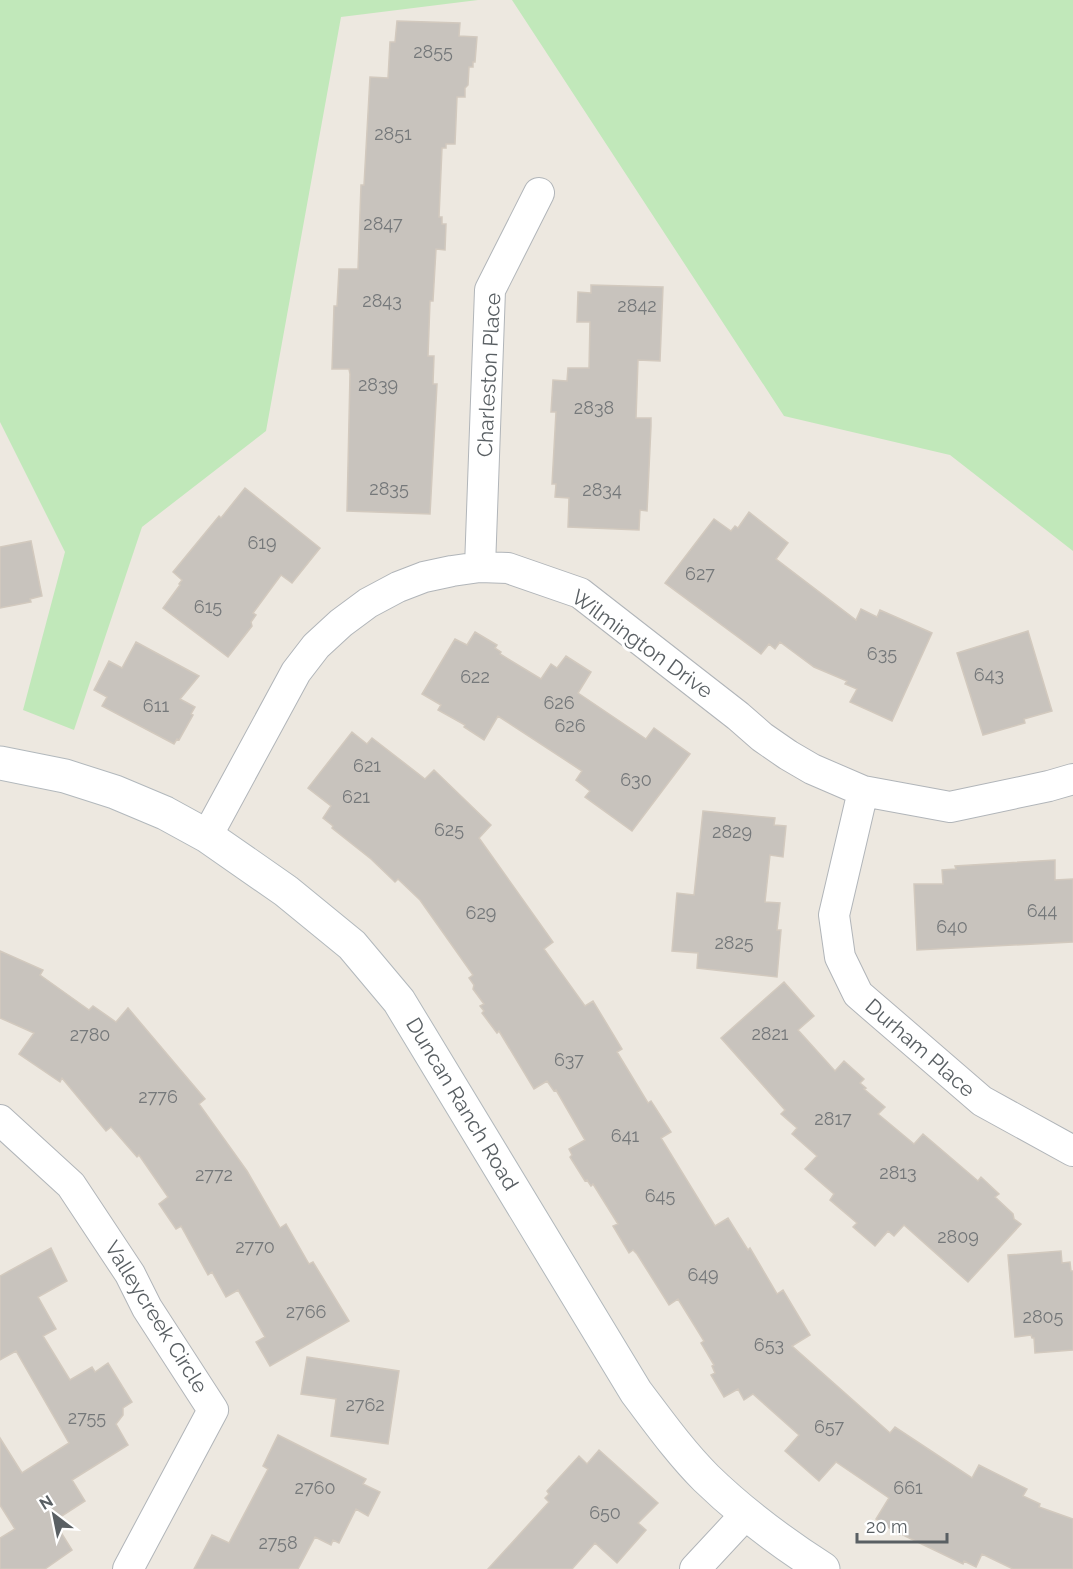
<svg xmlns="http://www.w3.org/2000/svg" width="1073" height="1569" viewBox="0 0 1073 1569" font-family="Raleway,sans-serif">
<style>
.green{fill:#c1e8ba}
.building{fill:#c8c3bd;stroke:#d2c9be;stroke-width:1.5}
.lines{fill:none;stroke-linecap:round;stroke-linejoin:round}
.street-casing{stroke:#b1b5b9;stroke-width:32}
.secondary-casing{stroke:#b2b8bc;stroke-width:35}
.street{stroke:#fff;stroke-width:30}
.secondary{stroke:#fff;stroke-width:33}
.labels{text-anchor:middle;stroke-width:6;stroke-linejoin:round;paint-order:stroke}
.number-label{font-size:18px;fill:#75787a}
.street-label{font-size:21px;fill:#595f63;stroke:#fff}
</style>
<rect width="100%" height="100%" fill="#ede8e0"/>
<path class="green" d="M0 0H478L341 17 266 431 142 527 74 730 23 710 65 552 0 422Z
M512 0H1073V551L950 455 784 416Z"/>
<path class="building" d="M397 21 460 23 459 36 477 37 475 62H473V67H469L468 85 465 88V97H457L455 144H446V148H442L439 217H442V224H446L445 250 436 249 433 301H430L428 356H434L433 384H437L430 514 347 511 350 374 349 369H332L334 306H337L339 269H358L361 185H364L370 77 388 78 390 42H395Z
M591 285 663 287 660 361 638 360 636 418H651V426L647 511 640 510 639 530 568 527 569 498 555 497 556 484H552L556 412H551L553 380 567 381 568 368H589L590 322H577L578 292 591 293Z
M245 488 320 548 292 583 281 575 253 613 256 615 251 622 252 626 228 657 163 608 180 585 179 584 182 580 173 572 219 516 221 518Z
M749 512 788 543 776 559 856 620 861 609 877 617 880 610 932 633 892 721 850 702 857 689 845 684 847 681 814 667 780 642 775 649 769 644 761 654 665 583 714 519 731 531 735 526 738 528Z
M31 541 42 596 30 599 31 602 0 608V547Z
M1028 631 1052 711 1024 719 1025 723 983 735 957 653Z
M475 632 497 645 495 648 501 652 500 654 541 679 551 664 557 668 566 656 591 672 578 693 646 739 654 728 690 754 632 831 585 797 590 791 576 780 582 771 498 716 484 740 464 727 465 725 438 710 441 705 422 694 455 639 467 645Z
M136 642 199 676 180 699 195 707 191 714 193 715 179 740 177 739 174 744 102 706 107 697 94 690 109 661 122 668Z
M352 732 367 744 372 738 425 779 434 770 491 825 479 838 553 942 544 949 585 1006 593 1001 622 1049 617 1052 648 1103 651 1101 671 1132 661 1138 715 1226 728 1218 748 1250 750 1248 777 1294 783 1290 810 1335 792 1346 890 1433 895 1427 972 1478 979 1465 1027 1489 1023 1496 1040 1504 1039 1507 1073 1519V1569H1013L982 1554 976 1567 964 1561 963 1564 901 1534 900 1535 876 1519 889 1498 836 1462 819 1481 785 1451 799 1435 753 1394 744 1400 738 1389 724 1397 711 1375 715 1373 712 1366 714 1365 701 1343 704 1341 678 1299 669 1305 637 1254 633 1250 629 1253 613 1226 618 1224 593 1184 591 1186 587 1180 585 1181 570 1157 572 1155 569 1149 585 1140 556 1090 554 1091 547 1081 534 1089 499 1031 497 1033 482 1013 484 1011 480 1006 484 1004 473 989 474 985 469 978 473 975 420 900 398 879 395 882 371 859 332 828 333 826 323 818 331 806 308 788Z
M703 811 775 818 774 825 786 826 783 857 770 855 765 902 780 903 777 930H781L777 977 697 968 698 953 672 951 677 893 694 895Z
M1055 860V880L1073 879V942L917 950 914 884H943L942 870 956 869 955 866Z
M0 951 43 970 40 975 89 1010 93 1006 116 1022 128 1008 205 1099 199 1104 247 1171 280 1228 286 1224 309 1264 313 1262 349 1321 270 1366 256 1342 265 1337 238 1290 226 1297 212 1272 208 1275 181 1226 176 1229 159 1204 168 1197 139 1155 137 1157 111 1127 106 1131 62 1078 60 1082 19 1054 34 1033 0 1018Z
M784 982 814 1016 798 1030 835 1071 844 1061 864 1079 860 1083 866 1088 864 1089 885 1107 878 1114 914 1144 923 1134 978 1181 981 1177 999 1194 995 1197 1013 1214 1014 1219 1021 1224 968 1282 904 1225 894 1236 888 1231 875 1246 853 1227 857 1223 830 1200 834 1194 805 1169 817 1156 792 1134 797 1128 781 1114 785 1110 721 1038Z
M51 1248 67 1281 38 1297 56 1329 43 1336 70 1380 92 1367 95 1372 108 1363 132 1402 123 1408V1415L116 1424 128 1445 72 1480 85 1501 54 1521 72 1550 45 1569H0V1538L15 1529 0 1505V1438L22 1473 69 1443 16 1351 0 1360V1276Z
M1061 1251 1062 1263 1070 1262 1071 1271H1073V1350L1035 1353 1034 1338H1032L1031 1335 1015 1337 1008 1255Z
M307 1357 399 1371 388 1444 331 1436 336 1399 301 1394Z
M278 1435 366 1479 363 1484 380 1492 368 1516 356 1509 339 1543 333 1540 331 1545 315 1537 298 1569H194L212 1535 229 1543 268 1469 263 1466Z
M599 1450 658 1503 638 1523 646 1530 617 1563 595 1543 572 1569H488L549 1502 545 1498 549 1494 547 1491 579 1456 587 1464Z"/>
<g class="lines">
<defs>
<path id="street" d="M480 567 490 290 539 193
M863 791 834 915 840 957 858 994 982 1101 1073 1151
M207 836 296 672 316 646 341 623 368 603 398 587 424 577 452 571 480 567 508 568 580 593 738 716 762 737 788 755 812 769 863 791 950 807 1049 786 1073 779
M0 1120 71 1185 130 1274 147 1308 213 1410 128 1569
M695 1569 746 1514"/>
<path id="secondary" d="M0 763 65 776 115 792 165 813 207 836 286 891 352 945 399 1001 636 1392C658 1421 680 1452 706 1478 742 1513 781 1542 823 1569"/>
</defs>
<use href="#street" class="street-casing"/>
<use href="#secondary" class="secondary-casing"/>
<use href="#street" class="street"/>
<use href="#secondary" class="secondary"/>
</g>
<g class="labels">
<g class="number-label">
<text x="433" y="58">2855</text>
<text x="393" y="140">2851</text>
<text x="383" y="230">2847</text>
<text x="382" y="307">2843</text>
<text x="637" y="312">2842</text>
<text x="378" y="391">2839</text>
<text x="594" y="414">2838</text>
<text x="389" y="495">2835</text>
<text x="602" y="496">2834</text>
<text x="262" y="549">619</text>
<text x="700" y="580">627</text>
<text x="208" y="613">615</text>
<text x="882" y="660">635</text>
<text x="989" y="681">643</text>
<text x="475" y="683">622</text>
<text x="559" y="709">626</text>
<text x="156" y="712">611</text>
<text x="570" y="732">626</text>
<text x="367" y="772">621</text>
<text x="636" y="786">630</text>
<text x="356" y="803">621</text>
<text x="449" y="836">625</text>
<text x="732" y="838">2829</text>
<text x="1042" y="917">644</text>
<text x="481" y="919">629</text>
<text x="952" y="933">640</text>
<text x="734" y="949">2825</text>
<text x="770" y="1040">2821</text>
<text x="90" y="1041">2780</text>
<text x="569" y="1066">637</text>
<text x="158" y="1103">2776</text>
<text x="833" y="1125">2817</text>
<text x="625" y="1142">641</text>
<text x="898" y="1179">2813</text>
<text x="214" y="1181">2772</text>
<text x="660" y="1202">645</text>
<text x="958" y="1243">2809</text>
<text x="255" y="1253">2770</text>
<text x="703" y="1281">649</text>
<text x="306" y="1318">2766</text>
<text x="1043" y="1323">2805</text>
<text x="769" y="1351">653</text>
<text x="365" y="1411">2762</text>
<text x="87" y="1424">2755</text>
<text x="829" y="1433">657</text>
<text x="315" y="1494">2760</text>
<text x="908" y="1494">661</text>
<text x="605" y="1519">650</text>
<text x="278" y="1549">2758</text>
</g>
<g class="street-label">
<text transform="translate(489 375) rotate(-87)" y="7">Charleston Place</text>
<text transform="translate(642 644) rotate(36)" y="7">Wilmington Drive</text>
<text transform="translate(920 1048) rotate(41)" y="7">Durham Place</text>
<text transform="translate(462 1104) rotate(59)" y="7">Duncan Ranch Road</text>
<text transform="translate(156 1317) rotate(58)" y="7">Valleycreek Circle</text>
</g>
</g>
<g transform="translate(54 1515) rotate(328)" stroke="#ffffff" stroke-width="4.5" paint-order="stroke">
<path d="M0-4.5L10 22L0 15L-10 22Z" fill="#595f63"/>
<text y="-9" font-size="16" font-weight="bold" text-anchor="middle" fill="#595f63">N</text>
</g>
<path d="M857 1533v9h90v-9" fill="none" stroke="#595f63" stroke-width="3"/>
<text x="866" y="1533" font-size="18" fill="#595f63" stroke="#ffffff" stroke-width="4.5" paint-order="stroke">20 m</text>
</svg>
